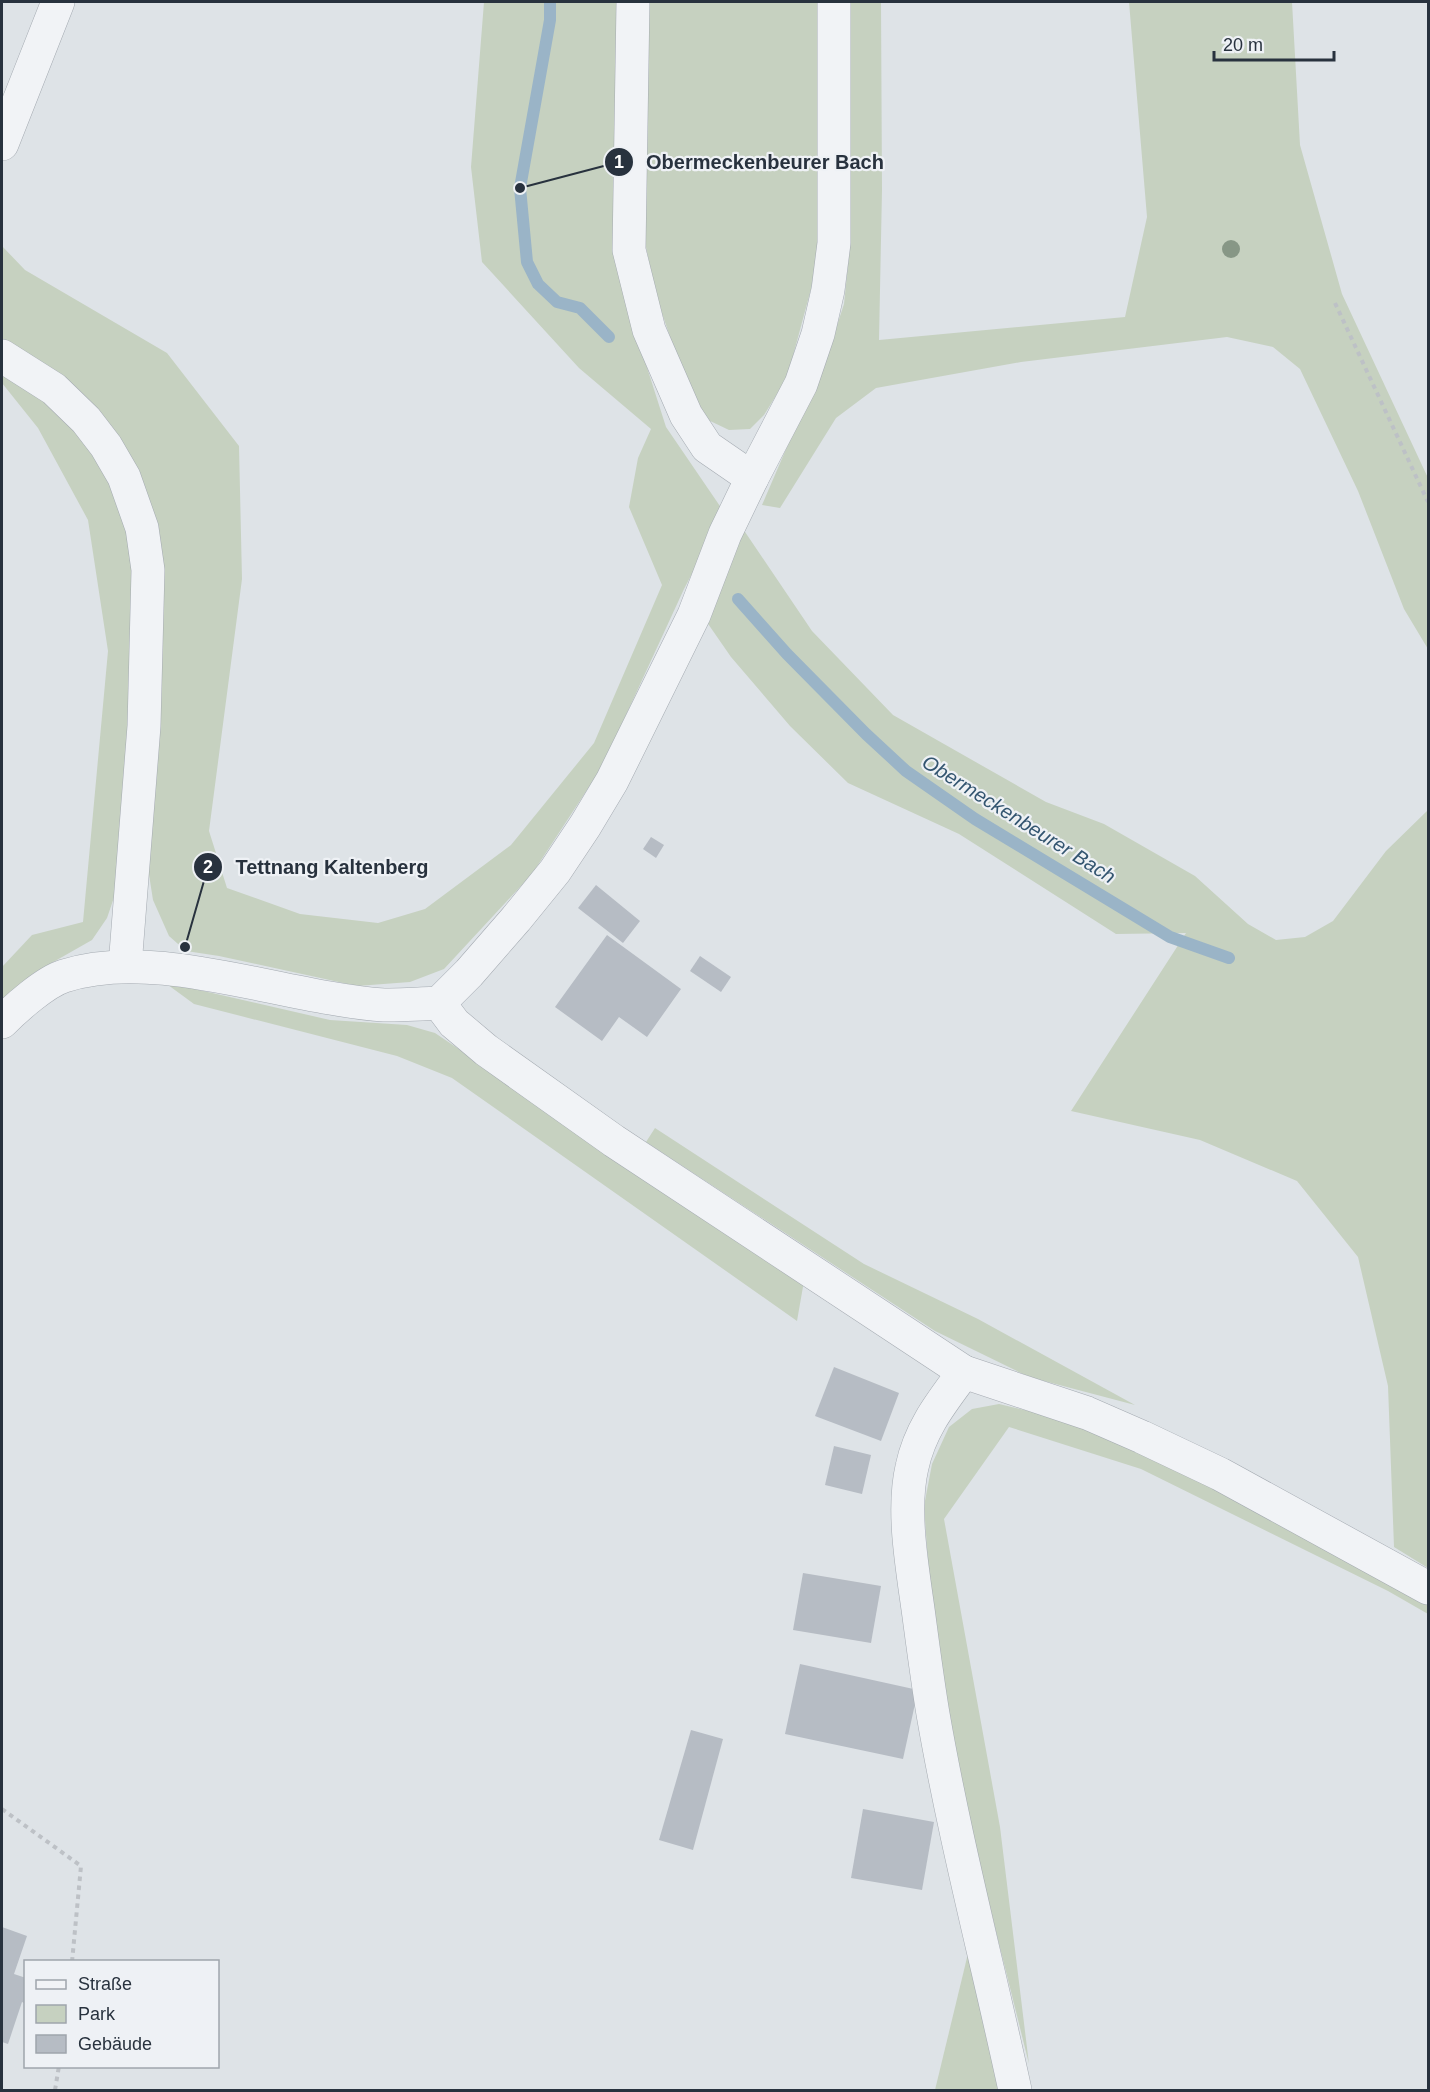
<svg xmlns="http://www.w3.org/2000/svg" width="1430" height="2092" viewBox="0 0 1430 2092" font-family="Helvetica,sans-serif">
	<style>
		.green { fill: #c6d1c0 }
		.lines { fill: none; stroke-linecap: round; stroke-linejoin: round }
		.stream { stroke: #9ab4c7; stroke-width: 12 }
		.building { fill: #b6bcc4 }
		.minor-casing { stroke: #a4aab1; stroke-width: 34 }
		.path { stroke: #bdc1c6; stroke-width: 4; stroke-dasharray: 4.5 4.5; stroke-linecap: butt }
		.minor { stroke: #f1f3f6; stroke-width: 33 }
		.tree { fill: #879786 }
		.labels { text-anchor: middle; dominant-baseline: central; stroke-width: 4.5; stroke-linejoin: round; paint-order: stroke }
		.water-label { font-size: 20px; font-style: italic; fill: #335570; stroke: #eef1f5 }
		.leader { fill: none; stroke: #28323e; stroke-width: 2 }
		.callout-dot { fill: #28323e; stroke: #eef1f5; stroke-width: 2 }
		.mark-label { font-size: 18px; text-anchor: middle; font-weight: bold; fill: #fff }
		.callout-label { font-size: 20px; text-anchor: middle; font-weight: bold; fill: #28323e; stroke: #eef1f5; stroke-width: 4.5; stroke-linejoin: round; paint-order: stroke }
	</style>
	<rect width="100%" height="100%" fill="#dee3e7"/>
	<g class="green">
		<path d="M484,2H619L636,333L666,427L724,512L684,589L602,767L532,874L444,969L410,982L357,986L219,956L186,951L169,936L153,900L147,862V498L2,340V246L25,270L167,353L239,446L242,579L209,831L227,888L300,914L378,923L425,909L511,845L594,743L662,585L629,507L638,458L651,429L579,368L482,262L471,167Z"/>
		<path d="M645,2H820L823,220L811,289L787,378L764,415L750,429L729,430L706,419L675,351L656,296L645,242Z"/>
		<path d="M847,2H881L882,190L879,340L1125,317L1147,217L1129,2H1292L1300,145L1342,294L1428,478V649L1404,609L1358,491L1300,369L1273,347L1227,337L1021,362L876,388L836,418L780,508L762,505L830,347L844,304L849,255Z"/>
		<path d="M2,371L43,401L94,449L125,515L138,594L121,877L107,918L92,940L34,973L2,1003V967L32,935L83,922L108,651L88,520L38,428L2,383Z"/>
		<path d="M741,526L812,631L893,715L1046,802L1104,824L1195,876L1248,924L1276,940L1305,937L1333,921L1386,851L1428,810V1568L1394,1547L1388,1386L1358,1257L1297,1181L1200,1140L1071,1111L1186,933L1116,934L959,834L848,783L790,726L731,657L704,618Z"/>
		<path d="M164,982L330,1020L407,1025L435,1033L804,1281L797,1321L452,1078L397,1056L194,1004Z"/>
		<path d="M655,1128L864,1264L978,1319L1135,1405L1029,1377L935,1331L646,1142Z"/>
		<path d="M999,1404L1054,1417L1142,1449L1428,1600V1614L1388,1591L1141,1469L1009,1427L944,1519L1000,1827L1029,2064L958,1779L931,1604L924,1506L932,1464L949,1427L972,1409Z"/>
		<path d="M972,1937L1006,2090H935Z"/>
	</g>
	<g class="lines">
		<g class="stream">
			<path d="M550,2V20L520,188L527,262L538,284L557,302L580,308L609,337"/>
			<path d="M738,599L787,654L866,734L906,771L975,819L1170,937L1229,958"/>
		</g>
	</g>
	<g class="building">
		<path d="M651,837L664,845L656,858L643,849Z"/>
		<path d="M596,885L640,921L623,943L578,908Z"/>
		<path d="M607,935L681,989L647,1037L619,1017L602,1041L555,1007Z"/>
		<path d="M700,956L731,977L721,992L690,971Z"/>
		<path d="M834,1367L899,1393L881,1441L815,1416Z"/>
		<path d="M834,1446L871,1455L862,1494L825,1485Z"/>
		<path d="M803,1573L881,1586L871,1643L793,1630Z"/>
		<path d="M800,1664L918,1690L903,1759L785,1734Z"/>
		<path d="M691,1730L723,1739L693,1850L659,1840Z"/>
		<path d="M863,1809L934,1822L922,1890L851,1878Z"/>
		<path d="M2,1927L27,1936L14,1974L26,1978V2004L22,2002L8,2044L2,2042Z"/>
	</g>
	<g class="lines">
		<defs>
			<g id="minor">
				<path d="M633,2L629,250L649,330L686,415L707,447L752,478"/>
				<path d="M2,144L58,2"/>
				<path d="M2,356L54,389L86,420L106,446L124,477L142,528L148,570L144,726L125,966"/>
				<path d="M439,1003L454,1023L486,1050L614,1141L964,1372L1087,1413L1142,1437L1220,1474L1428,1588"/>
				<path d="M2,1022C16,1008 45,982 64,976C143,950 249,985 330,998C347,1001 366,1004 384,1005C402,1005 421,1004 439,1003L469,973L516,919L555,871L585,826L612,781L694,615L725,534L752,478L801,384L818,334L828,290L834,243V2"/>
				<path d="M964,1372C941,1403 920,1429 912,1467C901,1514 914,1576 920,1624C924,1654 928,1684 933,1714C955,1841 988,1965 1015,2090"/>
			</g>
		</defs>
		<use href="#minor" class="minor-casing"/>
		<g class="path">
			<path d="M1335,303L1428,502"/>
			<path d="M2,1809L81,1866L72,1962"/>
			<path d="M55,2090L59,2066"/>
		</g>
		<use href="#minor" class="minor"/>
	</g>
	<circle class="tree" cx="1231" cy="249" r="9"/>
	<g class="labels">
		<g class="water-label">
			<text transform="translate(1019 819) rotate(32)">Obermeckenbeurer Bach</text>
		</g>
	</g>
	<path class="leader" d="M520 188L619 162M185 947L208 867"/>
	<g class="callout-dot">
		<circle cx="520" cy="188" r="6"/>
		<circle cx="185" cy="947" r="6"/>
		<circle cx="619" cy="162" r="15"/>
		<circle cx="208" cy="867" r="15"/>
	</g>
	<g class="mark-label">
		<text x="619" y="168">1</text>
		<text x="208" y="873">2</text>
	</g>
	<g class="callout-label">
		<text x="765" y="169">Obermeckenbeurer Bach</text>
		<text x="332" y="874">Tettnang Kaltenberg</text>
	</g>
	<rect width="1430" height="2092" fill="none" stroke="#28323e" stroke-width="6"/>
	<rect x="24" y="1960" width="195" height="108" fill="#eef1f5" stroke="#9fa5ac" stroke-width="1.5"/>
	<rect x="36" y="1980" width="30" height="9" fill="#f1f3f6" stroke="#9fa5ac" stroke-width="1.5"/>
	<text x="78" y="1990" font-size="18" fill="#28323e">Straße</text>
	<rect x="36" y="2005" width="30" height="18" fill="#c6d1c0" stroke="#9fa5ac" stroke-width="1.5"/>
	<text x="78" y="2020" font-size="18" fill="#28323e">Park</text>
	<rect x="36" y="2035" width="30" height="18" fill="#b6bcc4" stroke="#9fa5ac" stroke-width="1.5"/>
	<text x="78" y="2050" font-size="18" fill="#28323e">Gebäude</text>
	<path d="M1214 51v9h120v-9" fill="none" stroke="#28323e" stroke-width="3"/>
	<text x="1223" y="51" font-size="18" fill="#28323e" stroke="#eef1f5" stroke-width="4.5" paint-order="stroke">20 m</text>
</svg>
